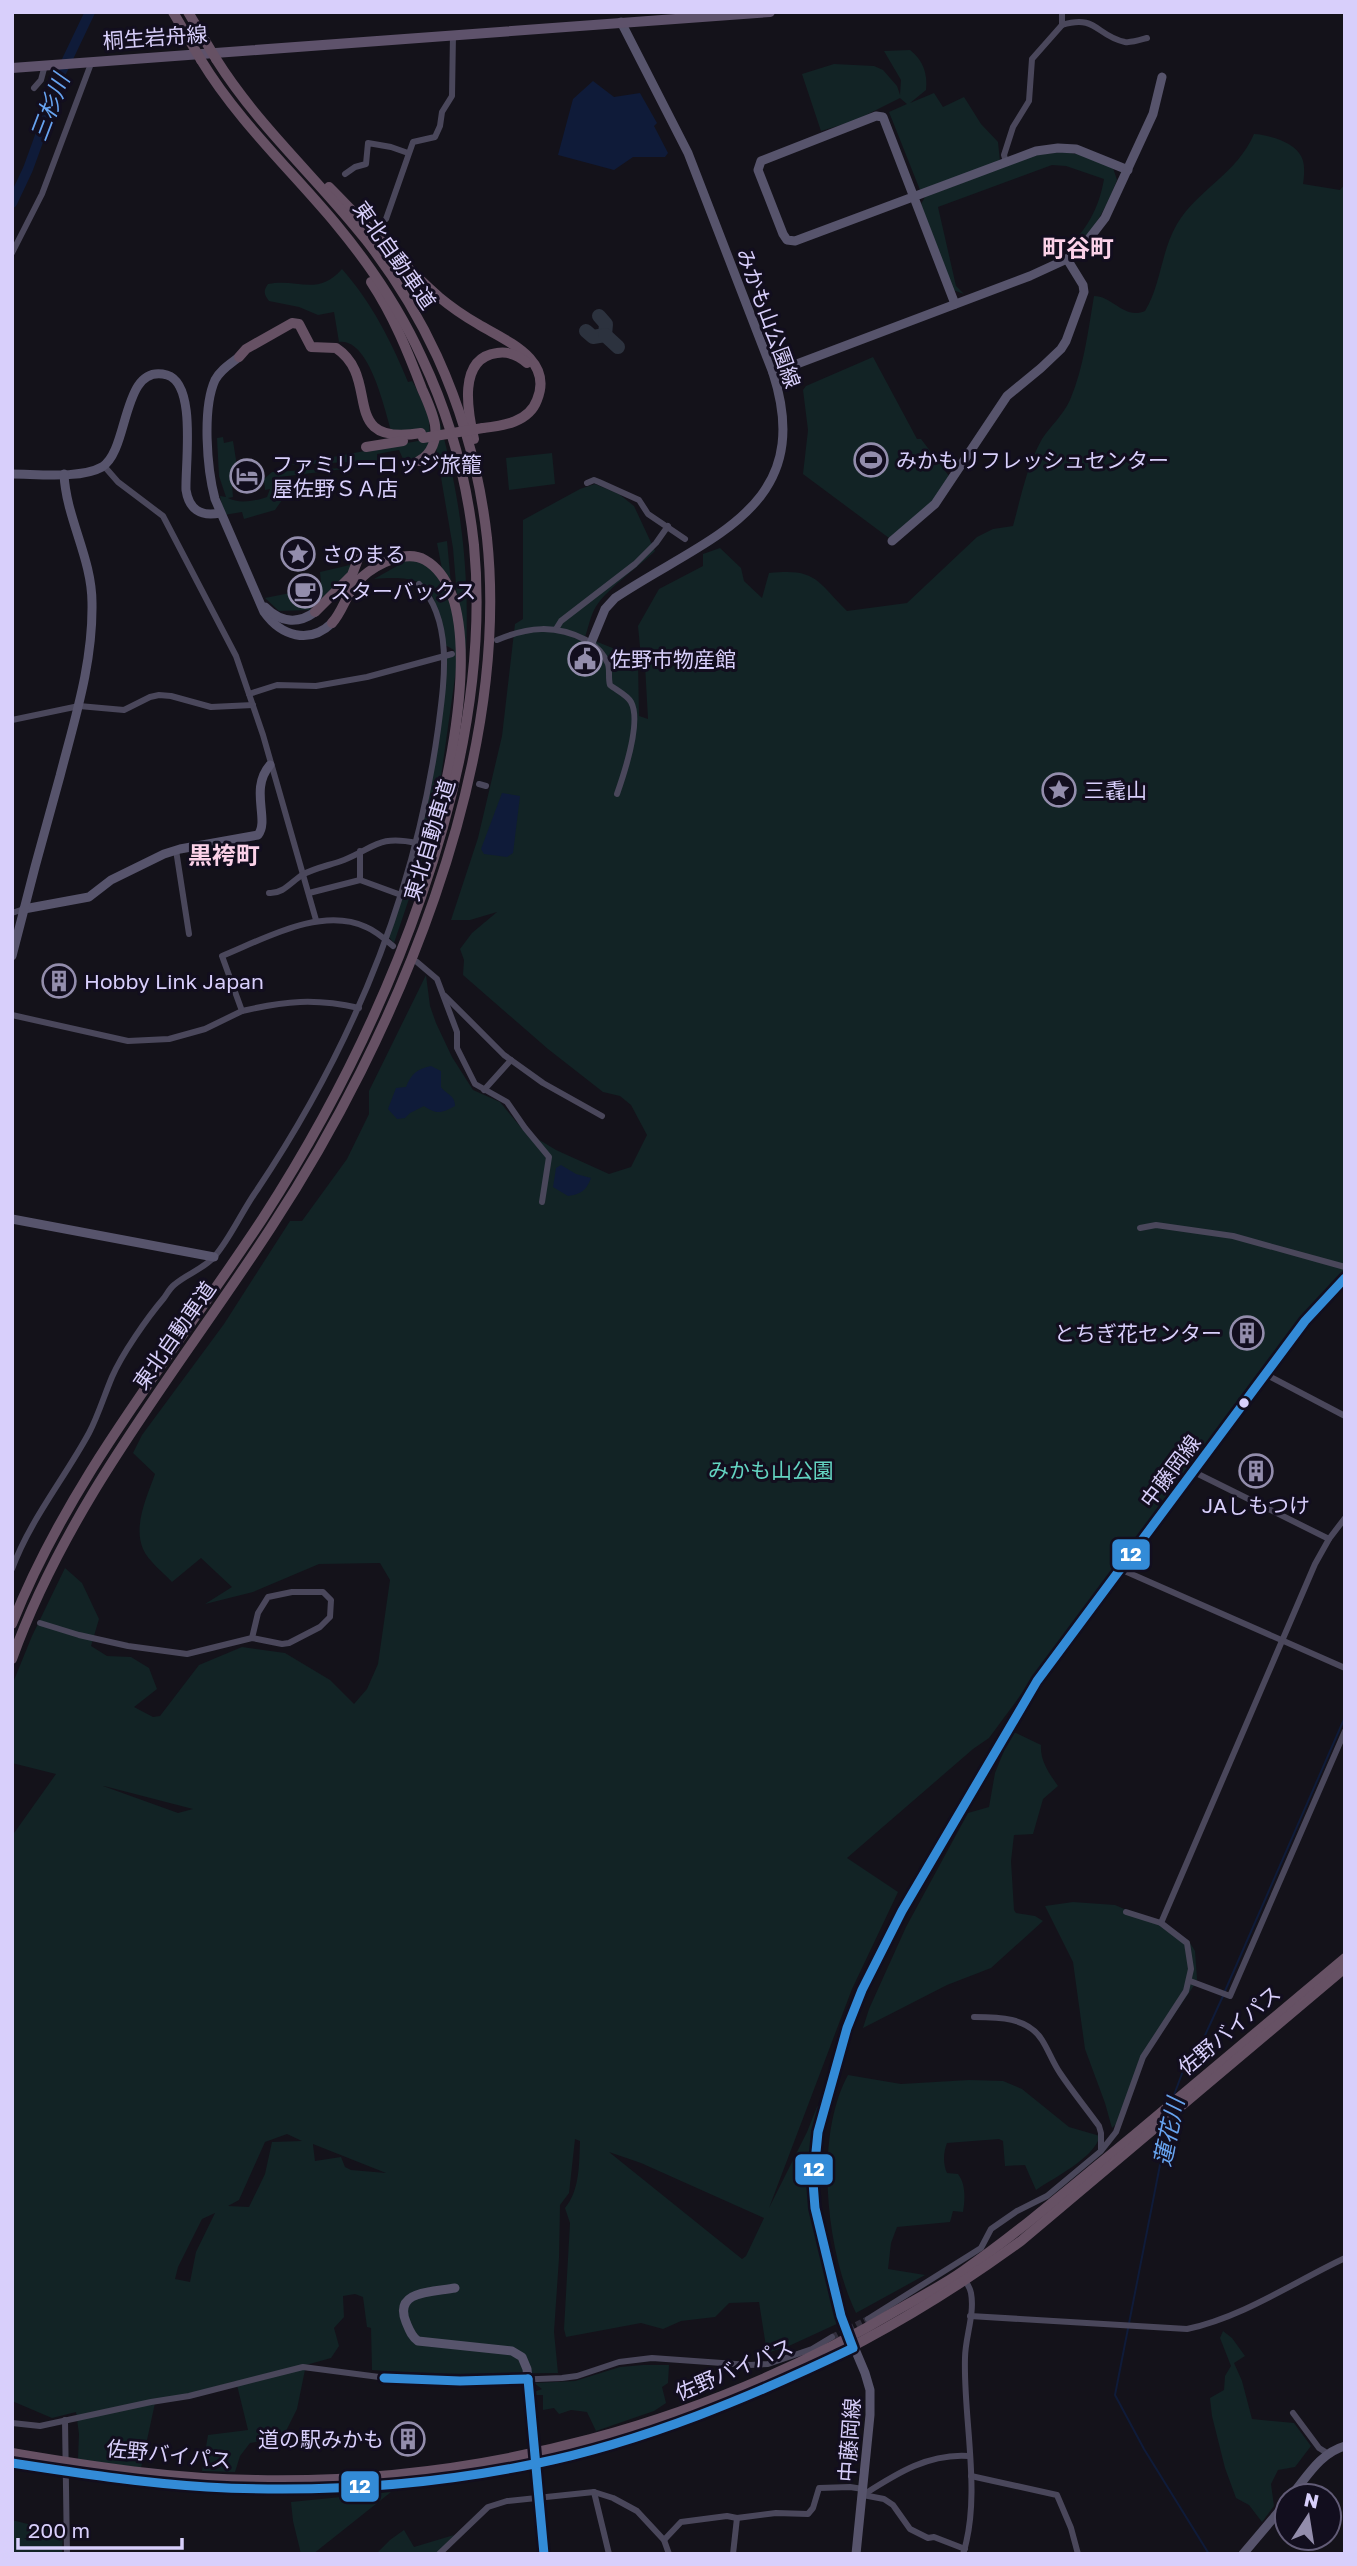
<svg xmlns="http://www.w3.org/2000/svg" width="1357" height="2566" viewBox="0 0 1357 2566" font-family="'Golos Text','Noto Sans JP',sans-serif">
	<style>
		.green { fill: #122325; fill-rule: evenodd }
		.water { fill: #0f1b39 }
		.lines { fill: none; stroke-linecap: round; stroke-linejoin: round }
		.stream { stroke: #0f1b39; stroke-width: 2 }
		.river { stroke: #0f1b39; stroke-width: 10 }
		.taxiway { stroke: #2c323e; stroke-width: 14 }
		.street-tunnel { stroke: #312e3c; stroke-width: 6; stroke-dasharray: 6 3; stroke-linecap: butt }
		.street { stroke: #4a475b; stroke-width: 6 }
		.secondary { stroke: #57546c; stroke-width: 9 }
		.primary { stroke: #5e526b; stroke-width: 10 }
		.highway { stroke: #665164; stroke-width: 10 }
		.highway-bridge { stroke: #665164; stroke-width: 10 }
		.bus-1-casing { stroke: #120e1e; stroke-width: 14 }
		.bus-1 { stroke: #338bd7; stroke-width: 9 }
		.bus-dot { fill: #d8cffb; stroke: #120e1e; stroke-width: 2.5 }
		.labels { text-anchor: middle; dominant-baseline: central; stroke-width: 6; stroke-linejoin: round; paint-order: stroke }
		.street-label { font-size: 21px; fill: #d8cffb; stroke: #120e1e }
		.poi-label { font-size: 21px; fill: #d8cffb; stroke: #120e1e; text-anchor: start }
		.park-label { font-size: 21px; fill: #63d3c1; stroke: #120e1e }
		.water-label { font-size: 23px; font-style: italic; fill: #67a4f1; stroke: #120e1e }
		.quarter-label { font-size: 24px; font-weight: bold; fill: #fbd1e8; stroke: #120e1e }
		.line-badge { stroke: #120e1e; stroke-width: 2.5 }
		.badge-label { font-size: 19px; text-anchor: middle; font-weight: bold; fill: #fff }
	</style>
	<rect width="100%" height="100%" fill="#14121a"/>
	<g class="green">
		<path d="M910,50C923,60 928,74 926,90L910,103L934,93L943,107L964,97L981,124L998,142L1000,161L920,190L889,112L907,104L900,98L854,121L821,131L802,74L834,64L874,66L883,70L897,86L900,95L901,80L884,51Z"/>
		<path d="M1254,134C1270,135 1299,143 1303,161C1305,168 1304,177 1303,184L1340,190L1345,184V1269L1297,1322L1247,1388L989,1738L973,1749L847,1858L898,1892L852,1989L769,2208L807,2132L817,2107L823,2100C802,2179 814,2246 841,2322L791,2345L767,2353L759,2302L729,2303L715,2317L681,2321L663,2329L641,2323L566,2337L564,2329L570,2223L565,2208C580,2190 579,2164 580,2141L575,2139L569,2193L560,2205L559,2258L554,2332L558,2373L432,2374L372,2370L371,2328L367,2327L363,2297L355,2294L343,2296L344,2317L334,2328L339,2346L331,2358L306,2365L297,2409L285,2433L266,2440L250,2443L240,2456L235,2472L202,2471L208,2435L248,2430L236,2381L155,2403L141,2468L78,2459L79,2434L76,2412L52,2418L12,2401V1836L56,1774L12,1763V1685L32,1636L65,1568L82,1583L99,1619L91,1646L107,1656L131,1657L149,1668L157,1689L134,1707L153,1717L160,1716L199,1665L242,1647L285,1653L330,1680L354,1704L367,1689L378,1664L390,1580L380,1563L319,1564L253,1592L205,1604L232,1587L201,1558L172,1582C164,1573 148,1561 143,1549C133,1525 147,1497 155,1474L133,1453L142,1435L224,1324L290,1221H302L347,1159L369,1114V1091L426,975L430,1006L436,1023L452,1057L473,1090L500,1102L523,1130L556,1150L609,1174L631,1167L647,1135L631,1105L620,1096L603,1092L548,1049L463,975L464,960L460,949L472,933L497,912L470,920H451L478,838L502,736L515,624L523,619V520L580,489L595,484L619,494L634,506L655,551C638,568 604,590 594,610C590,618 588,629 585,637L620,651L638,662L639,716L648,719L645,665L640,647L638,626L659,589L703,566V554L720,548L741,568L744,581L762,598L769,573C816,568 816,580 847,611L907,603L977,537L993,529L1013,526C1021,497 1027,465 1042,439C1051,425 1062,417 1070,400C1084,367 1088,331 1094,296C1113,296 1124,320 1145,311C1161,285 1161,251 1177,224C1198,189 1236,175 1254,134ZM103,1786H104L193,1809L178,1813ZM287,2134L302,2141L272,2142L265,2174L249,2207L228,2206L239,2200L265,2142ZM313,2145V2144L386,2173L351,2170L345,2167L341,2157L315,2161ZM609,2152L641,2163L764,2218L746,2256L742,2259ZM215,2213L196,2252L190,2282L175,2279L178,2267L202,2219Z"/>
		<path d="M1064,152L1077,154L1113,168L1117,180C1107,205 1092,240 1065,251C1086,230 1099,209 1104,179L1066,166L1052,165L938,207L956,286L964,294L953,290L921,204L925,197L1035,155Z"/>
		<path d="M342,269C372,303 391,341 408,382L412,381L415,386L429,416L430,446L417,458L404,461L399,450L377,454L378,464L374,465L369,461L290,465L423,440L391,430C384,407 369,338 339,342L334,312L318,315L299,307L269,301C264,294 263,291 268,284C298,278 317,297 342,269Z"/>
		<path d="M873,357L917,439H921L949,476L933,502L889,538L803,474L808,430L803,390L806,386Z"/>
		<path d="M436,409C463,501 472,587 464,681L453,548L436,448Z"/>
		<path d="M223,437L224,443L233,441L237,466H242L244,484L232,485L233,497L228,498C239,504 255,501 267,497L270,489L265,490L264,479L272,472L360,467L272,478L273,487L282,486V500L275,510L244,519L242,512L224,515L220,496L226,497L219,476L217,438Z"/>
		<path d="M552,453L555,484L509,490L506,458Z"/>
		<path d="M447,541L451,584L442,569L437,543Z"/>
		<path d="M406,561H421L443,581L456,625V670L439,791L430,837L394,943L388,936L416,856L431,788L446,658L454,654V650L445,645C434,592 435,573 374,579Z"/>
		<path d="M354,564L349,574L309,610L279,611L265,598L300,591L302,596L309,595V585L321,583L320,572Z"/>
		<path d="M1012,1731L1041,1745C1040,1761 1049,1773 1058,1786L1043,1799L1033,1834L1014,1835L1011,1861L1014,1910L1016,1913L1035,1916L1043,1921L991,1968L947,1985L863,2028L869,2009L906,1927L968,1813L989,1807L995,1773Z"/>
		<path d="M1073,1902L1115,1905L1159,1924L1188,1940L1195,1951L1197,1979L1195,1984L1148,2053L1118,2122L1112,2128L1105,2103L1085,2049L1073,1962L1045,1906Z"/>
		<path d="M848,2075L901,2084L969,2080L1003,2081L1022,2089L1069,2127L1100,2136C1094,2158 1055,2177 1036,2190L1025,2165L1005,2166L1003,2141L999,2139L947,2143C943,2153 943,2164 947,2173L958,2174C966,2184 965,2200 963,2212L953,2211L950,2222L897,2227L891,2243L888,2269L925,2275L856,2313C826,2251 814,2137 848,2075Z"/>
		<path d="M1223,2331L1232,2338L1245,2356L1234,2363L1242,2381L1252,2419L1294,2423L1311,2446L1295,2467L1278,2470L1271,2484L1274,2506L1262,2522L1249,2505L1236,2498L1225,2468L1212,2416L1210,2398L1224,2390L1225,2376L1231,2366L1220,2338Z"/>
		<path d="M643,2365H669L668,2383L662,2387L666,2403L654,2411L596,2431L587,2412L571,2410L559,2414L554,2408L543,2410V2395H535L534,2392L542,2389L534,2383L575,2381L620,2367Z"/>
		<path d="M391,2492L313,2554H301L293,2521L291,2502Z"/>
		<path d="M12,2520L63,2533L62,2554H12Z"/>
		<path d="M404,2530L414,2547L454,2535L437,2554H376L390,2540Z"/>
	</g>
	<g class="water">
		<path d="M593,81L614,97L640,93L657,123L654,126L668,153L665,157H633L614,170L558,155L573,99Z"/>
		<path d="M502,793L520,796L513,853L507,857L484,854L481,849Z"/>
		<path d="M431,1066L441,1071V1087C447,1095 455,1095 455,1106C442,1113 437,1115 424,1106L410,1113L405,1118L397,1119L388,1109L396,1088L406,1087C411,1074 417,1069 431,1066Z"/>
		<path d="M561,1165L576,1174L591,1178C586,1191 581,1194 568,1196L553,1187L556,1168Z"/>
	</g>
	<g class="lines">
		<g class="stream">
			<path d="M1225,1991L1345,1717"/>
			<path d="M1174,2095L1183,2071L1201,2044L1223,1996"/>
			<path d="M1168,2124L1115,2395L1144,2449L1209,2554"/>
		</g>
		<path class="river" d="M12,203L28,169L57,89L59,77L90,12"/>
		<g class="taxiway">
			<path d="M599,316L606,324L605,335"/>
			<path d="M586,331L593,337L605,335"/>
			<path d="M605,335L618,347"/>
		</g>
		<path class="street-tunnel" d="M832,2337L868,2319"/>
		<g class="street">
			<path d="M1062,25C1097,14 1096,36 1125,42C1131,43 1140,40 1147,38"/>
			<path d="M34,88L41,80L45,65"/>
			<path d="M1006,162L1004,155L1013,127L1029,101L1032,59L1062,25V12"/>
			<path d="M345,174L355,167L366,164L368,143L391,147L408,153"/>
			<path d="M386,219L413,142L435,137L440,126L442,112L452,96L453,34"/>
			<path d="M12,253L42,194L92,61"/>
			<path d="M104,466L118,482L163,516L236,656L263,735L316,920"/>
			<path d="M587,483L594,480L599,482L639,500L648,514L685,539"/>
			<path d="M556,629L561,621L635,564L656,543L668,526"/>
			<path d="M497,640C528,627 555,624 586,640C595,645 604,654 608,664C610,670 608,678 610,685C616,690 627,695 631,702C642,722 624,774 617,794"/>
			<path d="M249,694L277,685L316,686L367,677L452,654"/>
			<path d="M12,720L79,706L124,710L150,697L159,695L171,696L211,707L253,705"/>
			<path d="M479,784L486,786"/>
			<path d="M176,850L189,934"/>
			<path d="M360,880V851"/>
			<path d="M269,893C283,894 291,882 302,875C314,868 331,865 344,860C376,847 378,835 417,843"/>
			<path d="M309,893L360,880L401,895"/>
			<path d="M12,913L24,909"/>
			<path d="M417,962L437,979L457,1032V1048L475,1084L507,1102L525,1128L549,1157L542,1202"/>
			<path d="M445,996L504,1055L543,1083L602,1116"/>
			<path d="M359,1008C315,998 285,1001 242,1011L222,956C264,939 321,906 366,927C376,931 385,939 393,946"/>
			<path d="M12,1015L128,1041L169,1039L205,1029L242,1011"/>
			<path d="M484,1090L511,1060"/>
			<path d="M1140,1228L1156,1225L1233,1236L1345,1267"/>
			<path d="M1265,1374L1345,1416"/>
			<path d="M1192,1471L1329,1539"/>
			<path d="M12,1569C30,1520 64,1479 89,1433C98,1416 104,1396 112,1377C122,1354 147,1318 164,1298C167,1294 170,1288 174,1285C186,1274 204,1269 215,1256C231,1237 242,1211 257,1190C350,1051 415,896 438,729C444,683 454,621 419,584"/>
			<path d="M1120,1569L1345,1668"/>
			<path d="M40,1623L79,1635L128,1646L187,1654L252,1638L282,1644L289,1643L320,1627L330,1617L331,1600L323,1592H292L268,1597L258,1613L252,1638"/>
			<path d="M1161,1923L1315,1564L1329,1539L1345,1518"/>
			<path d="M1190,1981L1230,1996L1345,1731"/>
			<path d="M974,2017C998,2017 1028,2017 1042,2040C1049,2051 1053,2063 1060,2073C1072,2091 1086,2108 1099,2126L1101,2133V2149"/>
			<path d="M970,2316L1187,2329C1243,2317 1294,2282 1345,2258"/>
			<path d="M868,2319L981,2248L991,2229L1017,2211L1047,2196L1101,2151L1116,2132L1143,2057L1186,1991L1191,1969L1187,1943L1161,1923L1126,1912"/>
			<path d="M1293,2413L1319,2448L1327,2453"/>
			<path d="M65,2420L67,2554"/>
			<path d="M12,2423L40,2426L151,2402L189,2396L303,2367L402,2380L490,2381L562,2378L577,2376L619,2362L652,2358L750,2365L768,2364L812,2349L832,2337"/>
			<path d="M971,2476L1057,2495L1071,2528L1078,2554"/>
			<path d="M594,2492L609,2554"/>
			<path d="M863,2495L884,2499L893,2505L910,2529L928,2538L934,2537L965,2549"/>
			<path d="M863,2495C896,2474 928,2453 969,2456"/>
			<path d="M664,2540L681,2522L727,2516L737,2518L776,2513L808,2514L813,2508L819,2488L850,2487L863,2489"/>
			<path d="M439,2554L488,2507L507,2501L594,2492L613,2498L637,2511L664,2540L669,2554"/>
			<path d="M733,2554L737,2518"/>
			<path d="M963,2554C982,2495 963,2419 965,2358C965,2338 975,2314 971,2293C970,2288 967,2283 964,2279"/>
		</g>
		<g class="secondary">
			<path d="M955,304L883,117L876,116L761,161L758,170L783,234L787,240L795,241L1036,151L1058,148L1076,149L1128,170"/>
			<path d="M239,357C230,364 220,370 215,380C202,409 207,469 215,499L264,612C281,636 309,645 332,623"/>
			<path d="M773,373L1030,276L1067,259L1088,240L1105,218L1153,114L1162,77"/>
			<path d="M12,474C37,474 81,479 102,467C130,450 121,362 167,375C197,384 185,464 186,490C189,509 200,517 220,513"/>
			<path d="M892,541L935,504L1007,396L1041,368L1061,349L1066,341L1084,292L1083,285L1067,259"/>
			<path d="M265,607C280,622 297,625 315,612"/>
			<path d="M591,643L605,609L615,598C706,537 817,509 773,373L688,153L621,22"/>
			<path d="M24,909L89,897L111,880L164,854L180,849L258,835C270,820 249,789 270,765"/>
			<path d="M12,956C27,896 43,836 60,776C75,718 93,663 92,603C92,558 66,518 64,474"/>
			<path d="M12,1219L214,1257"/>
			<path d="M455,2288C433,2292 393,2290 406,2322C409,2329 411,2336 418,2341L512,2351L522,2357L527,2369L544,2554"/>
			<path d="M1291,2496C1307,2477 1320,2453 1345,2446"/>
			<path d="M856,2554L870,2415V2390L865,2373L841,2316L815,2208L813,2182L814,2155L818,2132L847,2028L885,1942L1037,1681L1305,1321L1345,1278"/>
			<path d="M1243,2554L1287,2502"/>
		</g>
		<path class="primary" d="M12,68L770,12"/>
		<g class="highway">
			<path d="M329,187C365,223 400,263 439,297C451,307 464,316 478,324C506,341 554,359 537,400C529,422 503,426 483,428"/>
			<path d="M371,282C393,315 408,352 422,389C427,400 433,413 435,425C437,439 432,454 419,461"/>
			<path d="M239,357L246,349L292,323L299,324L311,347L336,348C383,379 336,447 421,433"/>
			<path d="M474,439C468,413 457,358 497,353C509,351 518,355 527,363"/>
			<path d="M366,447L403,441"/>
			<path d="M315,612L352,575L358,559"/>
			<path d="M332,623C344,610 347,590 361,578C376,564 406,549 425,560C483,593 456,736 444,791"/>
			<path d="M12,1624C71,1475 176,1351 263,1218C383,1032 495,770 474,545C467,480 450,417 422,358C400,309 370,265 336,224C291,170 238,121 201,60"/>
			<path d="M12,1659C70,1498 180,1368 272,1226C395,1038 511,767 487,538C480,475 463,413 437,356C418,315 394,276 366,240C318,179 258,126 216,59"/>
			<path d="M12,2453C93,2467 175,2479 257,2480C483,2484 706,2424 899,2309C920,2297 943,2285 963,2271C1023,2229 1077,2182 1133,2136C1204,2077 1274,2017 1345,1958"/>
			<path d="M12,2463C77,2473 143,2484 209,2487C312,2493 438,2487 539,2463C714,2422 876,2347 1021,2241L1345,1968"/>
		</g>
		<g class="highway-bridge">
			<path d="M173,12L201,60"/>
			<path d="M188,12L216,59"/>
			<path d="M423,438L483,428"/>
		</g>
		<defs>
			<g id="bus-1">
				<path d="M384,2378L460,2381L528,2379"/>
				<path d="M528,2379L544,2554"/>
				<path d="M12,2463C77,2473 142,2483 207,2487C316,2493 427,2486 534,2464C644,2442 753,2396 853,2348L841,2316L815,2208L813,2182L818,2132L847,2028L862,1990L902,1911L1037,1681L1305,1321L1345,1278"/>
			</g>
		</defs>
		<use href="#bus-1" class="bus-1-casing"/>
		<use href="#bus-1" class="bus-1"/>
	</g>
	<defs>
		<symbol id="stadium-ring" viewBox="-11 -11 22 22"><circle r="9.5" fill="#120e1e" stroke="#938dac" stroke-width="1.5"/><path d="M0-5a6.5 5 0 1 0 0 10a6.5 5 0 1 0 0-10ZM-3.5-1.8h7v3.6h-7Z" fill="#938dac"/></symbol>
		<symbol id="hotel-ring" viewBox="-11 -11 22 22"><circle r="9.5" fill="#120e1e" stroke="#938dac" stroke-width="1.5"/><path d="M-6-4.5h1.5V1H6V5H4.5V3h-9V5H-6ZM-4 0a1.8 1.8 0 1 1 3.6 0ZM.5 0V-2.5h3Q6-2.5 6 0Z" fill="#938dac"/></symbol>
		<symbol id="sight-ring" viewBox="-11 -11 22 22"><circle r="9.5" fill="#120e1e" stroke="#938dac" stroke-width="1.5"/><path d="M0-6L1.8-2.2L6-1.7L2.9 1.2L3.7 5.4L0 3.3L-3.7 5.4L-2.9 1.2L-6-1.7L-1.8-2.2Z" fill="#938dac"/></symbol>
		<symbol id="cafe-ring" viewBox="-11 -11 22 22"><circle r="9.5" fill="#120e1e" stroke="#938dac" stroke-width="1.5"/><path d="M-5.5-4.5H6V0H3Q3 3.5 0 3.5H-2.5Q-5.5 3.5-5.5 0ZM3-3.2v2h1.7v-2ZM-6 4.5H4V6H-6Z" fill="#938dac"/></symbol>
		<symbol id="civic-ring" viewBox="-11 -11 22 22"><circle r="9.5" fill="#120e1e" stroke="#938dac" stroke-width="1.5"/><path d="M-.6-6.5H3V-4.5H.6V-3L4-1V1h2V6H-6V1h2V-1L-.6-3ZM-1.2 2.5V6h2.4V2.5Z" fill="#938dac"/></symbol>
		<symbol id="building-ring" viewBox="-11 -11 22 22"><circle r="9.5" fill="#120e1e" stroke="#938dac" stroke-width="1.5"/><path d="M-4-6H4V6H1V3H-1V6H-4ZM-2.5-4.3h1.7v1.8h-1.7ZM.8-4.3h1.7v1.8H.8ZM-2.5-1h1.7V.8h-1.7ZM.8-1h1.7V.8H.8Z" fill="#938dac"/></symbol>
	</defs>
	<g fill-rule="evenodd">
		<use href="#stadium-ring" x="852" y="441" width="38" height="38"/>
		<use href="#hotel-ring" x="228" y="457" width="38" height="38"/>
		<use href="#sight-ring" x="279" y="535" width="38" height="38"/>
		<use href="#cafe-ring" x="286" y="572" width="38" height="38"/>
		<use href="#civic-ring" x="566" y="640" width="38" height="38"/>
		<use href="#sight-ring" x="1040" y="771" width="38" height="38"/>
		<use href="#building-ring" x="40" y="962" width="38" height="38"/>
		<use href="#building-ring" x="1228" y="1314" width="38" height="38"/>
		<use href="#building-ring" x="1237" y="1452" width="38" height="38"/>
		<use href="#building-ring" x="389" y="2420" width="38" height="38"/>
	</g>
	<circle class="bus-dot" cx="1244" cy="1403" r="6"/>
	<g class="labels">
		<g class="street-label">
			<text transform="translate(155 37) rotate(-4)">桐生岩舟線</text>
			<text transform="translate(395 255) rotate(55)">東北自動車道</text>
			<text transform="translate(769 318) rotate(70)">みかも山公園線</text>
			<text transform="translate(429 840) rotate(-73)">東北自動車道</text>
			<text transform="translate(174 1335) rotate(-55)">東北自動車道</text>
			<text transform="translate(1170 1471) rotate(-53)">中藤岡線</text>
			<text transform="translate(1229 2030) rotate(-40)">佐野バイパス</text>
			<text transform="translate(734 2369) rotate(-23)">佐野バイパス</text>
			<text transform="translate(849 2440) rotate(-86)">中藤岡線</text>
			<text transform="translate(169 2454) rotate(6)">佐野バイパス</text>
		</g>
		<g class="poi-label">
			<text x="896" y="460">みかもリフレッシュセンター</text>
			<text x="272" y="464">ファミリーロッジ旅籠<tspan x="272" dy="24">屋佐野ＳＡ店</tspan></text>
			<text x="322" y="554">さのまる</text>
			<text x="330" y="591">スターバックス</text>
			<text x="610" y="659">佐野市物産館</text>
			<text x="1084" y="790">三毳山</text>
			<text x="84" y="981">Hobby Link Japan</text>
			<text x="1222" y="1333" text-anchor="end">とちぎ花センター</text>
			<text x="1256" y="1505" text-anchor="middle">JAしもつけ</text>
			<text x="384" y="2439" text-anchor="end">道の駅みかも</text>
		</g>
		<g class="park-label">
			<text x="771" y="1470">みかも山公園</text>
		</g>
		<g class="water-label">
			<text transform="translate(49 107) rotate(-69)">三杉川</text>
			<text transform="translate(1168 2132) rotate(-78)">蓮花川</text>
		</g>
		<g class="quarter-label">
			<text x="1078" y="247">町谷町</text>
			<text x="224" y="854">黒袴町</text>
		</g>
	</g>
	<g class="line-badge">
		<rect x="1111" y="1538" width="40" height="33" rx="7" fill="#338bd7"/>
		<rect x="794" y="2153" width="40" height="33" rx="7" fill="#338bd7"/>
		<rect x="340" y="2470" width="40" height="33" rx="7" fill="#338bd7"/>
	</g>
	<g class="badge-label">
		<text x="1131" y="1561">12</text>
		<text x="814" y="2176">12</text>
		<text x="360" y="2493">12</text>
	</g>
	<rect width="1357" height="2566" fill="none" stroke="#d8cffb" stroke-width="28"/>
	<g transform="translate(1308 2517) rotate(12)"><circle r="33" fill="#120e1e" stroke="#615b76" stroke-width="2"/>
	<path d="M0-5L12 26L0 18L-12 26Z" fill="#938dac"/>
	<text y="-10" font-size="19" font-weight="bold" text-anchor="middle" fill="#d8cffb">N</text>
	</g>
	<path d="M18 2538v10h164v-10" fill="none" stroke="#d8cffb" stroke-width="3.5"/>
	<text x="28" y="2538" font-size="21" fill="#d8cffb" stroke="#120e1e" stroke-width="5" paint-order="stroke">200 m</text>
</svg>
